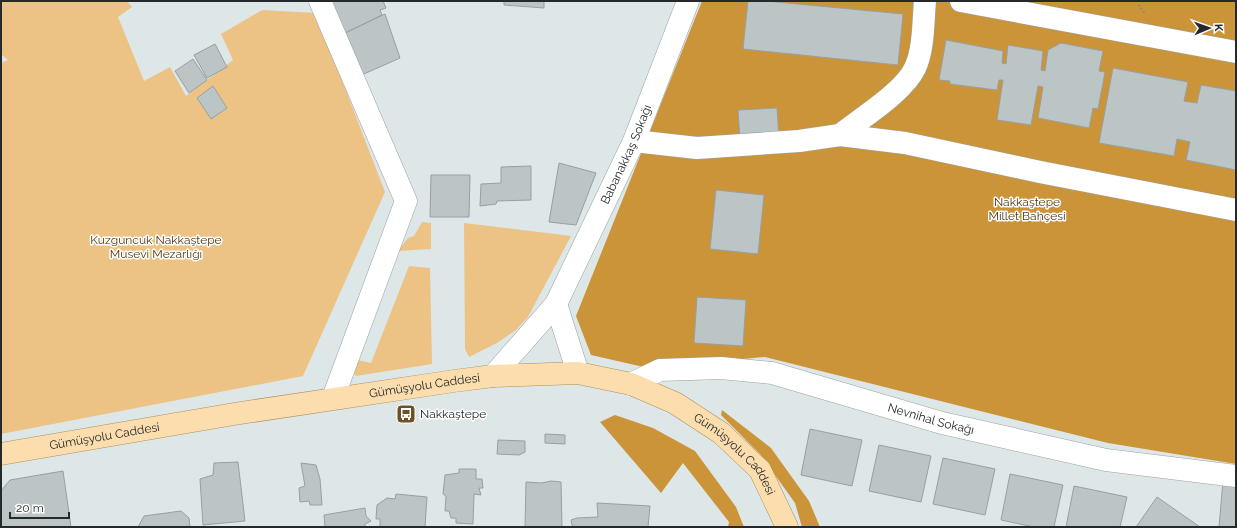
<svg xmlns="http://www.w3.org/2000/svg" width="1237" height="528" viewBox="0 0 1237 528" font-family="Raleway,sans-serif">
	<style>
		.green { fill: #ecc385 }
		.forest { fill: #cb9438 }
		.building { fill: #bcc5c6; stroke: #97a0a1 }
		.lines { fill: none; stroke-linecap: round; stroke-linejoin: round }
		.minor-casing { stroke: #9aa3a4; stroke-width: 23 }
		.major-casing { stroke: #af8f5c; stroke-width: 23 }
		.path { stroke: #7d8485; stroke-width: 2.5; stroke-dasharray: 1 3; stroke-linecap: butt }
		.minor { stroke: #fff; stroke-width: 22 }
		.major { stroke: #fbddae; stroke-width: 22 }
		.labels { text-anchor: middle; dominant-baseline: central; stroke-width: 3; stroke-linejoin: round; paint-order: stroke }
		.street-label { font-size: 12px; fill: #252929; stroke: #fff }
		.park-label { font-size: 12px; fill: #503812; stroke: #fff }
		.poi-label { font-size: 12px; fill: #252929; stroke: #fff; text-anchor: start }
	</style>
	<rect width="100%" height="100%" fill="#dde7e8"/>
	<g class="green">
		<path d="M1,1H127L132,7L118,17L144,81L170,67L186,96L233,60L221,34L262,10L316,13L385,192L303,376L1,434V63L8,60L1,54Z"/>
		<path d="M422,222L431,223V249L398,251L408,238L414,236Z"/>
		<path d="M464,223L571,236L528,317L516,330L497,343L469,357L465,349Z"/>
		<path d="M409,266L430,268L432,364L356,376L350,368L353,359L371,363Z"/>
	</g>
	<g class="forest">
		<path d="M702,1H1236V464L1108,443L765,357L648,368L591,355L576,316Z"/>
		<path d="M722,410L771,448L809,501L820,527H802L795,503L760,454L721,415Z"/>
		<path d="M615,415L653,428L695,451L736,507L744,527H728L729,522L683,463L661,493L600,422Z"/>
	</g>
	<g class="building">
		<path d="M327,1H383L386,8L380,10L382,15L341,35Z"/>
		<path d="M504,1H544V8L504,5Z"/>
		<path d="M748,1H766L903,14L898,65L743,49Z"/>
		<path d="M385,14L400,58L357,77L341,35Z"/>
		<path d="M946,40L1003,51L1002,63L1006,64L1008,45L1043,51L1041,70L1045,71L1048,50L1061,43L1103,51L1099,71L1105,72L1098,109L1093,108L1089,128L1038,118L1043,87L1038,86L1031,125L997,120L1003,80H999L997,90L950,84V81L939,80Z"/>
		<path d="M215,44L227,67L207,78L194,55Z"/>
		<path d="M193,59L207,80L189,93L175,71Z"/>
		<path d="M1113,68L1188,82L1184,101L1197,103L1201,85L1236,91V170L1186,160L1190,142L1177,139L1174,156L1099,143Z"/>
		<path d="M213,86L227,108L211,119L197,98Z"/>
		<path d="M777,108L779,138L740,140L738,110Z"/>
		<path d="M559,163L596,173L576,225L549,222Z"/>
		<path d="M531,166V200L497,201L496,204L480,206L481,184L501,183V167Z"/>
		<path d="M431,175H470L469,217H430Z"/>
		<path d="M716,190L764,195L758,254L710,249Z"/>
		<path d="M697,297L746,300L743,346L694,343Z"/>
		<path d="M810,429L862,440L852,486L801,475Z"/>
		<path d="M545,434L565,435V444L545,443Z"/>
		<path d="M498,440L525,441V452L519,455L497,454Z"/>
		<path d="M879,445L931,456L921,502L869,491Z"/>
		<path d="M943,458L995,469L985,515L933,504Z"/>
		<path d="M238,462L245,521L203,525L200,479L213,475L214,463Z"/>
		<path d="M301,463L316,465L320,479L322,505H310L309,501L300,502L299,488L305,486Z"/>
		<path d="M459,469H476V479H482L483,488H479L481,495L474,494L473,524L456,523V518H451L449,511H445L446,496L443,494L445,475L459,473Z"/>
		<path d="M63,471L71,527H1V491L10,480Z"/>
		<path d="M1010,474L1063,485L1054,527H1034L1001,520Z"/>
		<path d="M551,481L561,482L562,527H525L526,482L542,483Z"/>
		<path d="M1223,481L1236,483V527H1219Z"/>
		<path d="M1074,486L1127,497L1120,527H1066Z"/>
		<path d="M396,494L427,497L425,527H380V519H376L377,505L387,498L395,499Z"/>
		<path d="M1157,497L1200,527H1136Z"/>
		<path d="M597,503L650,506L648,527H574L572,525L571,520L577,518L598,517Z"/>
		<path d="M365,508L366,516L371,521L365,524V527H325L324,515Z"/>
		<path d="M181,511L189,518L190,527H138L144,516Z"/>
	</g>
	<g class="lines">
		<defs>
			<g id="minor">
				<path d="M320,1L406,201L333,398"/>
				<path d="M961,1L1236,52"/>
				<path d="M840,135C861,118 904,92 915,68C924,49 923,22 925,1"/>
				<path d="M634,141L697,148L799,141L840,135L905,143L1040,172L1236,210"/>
				<path d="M556,304L578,373"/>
				<path id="s1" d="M493,376L556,304L634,141L688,1"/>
				<path id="s2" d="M631,384L660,370L721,368L772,373L942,423L1106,460L1236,476"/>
			</g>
			<g id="major">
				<path id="s3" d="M1,454L234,414L454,381L493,376L578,373L631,384L675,403L721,433L760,470L787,527"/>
			</g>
		</defs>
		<use href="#minor" class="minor-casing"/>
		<use href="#major" class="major-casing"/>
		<path class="path" d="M1140,1L1139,6L1145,13"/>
		<use href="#minor" class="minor"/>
		<use href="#major" class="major"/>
	</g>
	<defs>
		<symbol id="bus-square" viewBox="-11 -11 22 22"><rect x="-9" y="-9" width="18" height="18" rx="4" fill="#6d5124" stroke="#fff"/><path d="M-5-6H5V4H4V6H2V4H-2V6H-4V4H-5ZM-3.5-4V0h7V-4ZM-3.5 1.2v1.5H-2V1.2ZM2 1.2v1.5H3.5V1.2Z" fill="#fff"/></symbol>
	</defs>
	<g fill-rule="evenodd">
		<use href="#bus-square" x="395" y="403" width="22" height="22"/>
	</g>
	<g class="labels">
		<g class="street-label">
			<text stroke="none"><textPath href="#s1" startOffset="261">Babanakkaş Sokağı</textPath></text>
			<text stroke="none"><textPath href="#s3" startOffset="429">Gümüşyolu Caddesi</textPath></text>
			<text stroke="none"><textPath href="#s2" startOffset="310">Nevnihal Sokağı</textPath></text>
			<text stroke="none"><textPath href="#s3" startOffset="105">Gümüşyolu Caddesi</textPath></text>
			<text stroke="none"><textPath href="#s3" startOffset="765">Gümüşyolu Caddesi</textPath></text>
		</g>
		<g class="park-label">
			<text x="1027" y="202">Nakkaştepe<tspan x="1027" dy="14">Millet Bahçesi</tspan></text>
			<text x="156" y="240">Kuzguncuk Nakkaştepe<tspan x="156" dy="14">Musevi Mezarlığı</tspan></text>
		</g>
		<g class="poi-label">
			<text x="420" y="414">Nakkaştepe</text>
		</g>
	</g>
	<rect width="1237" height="528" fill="none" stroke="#252929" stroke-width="4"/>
	<g transform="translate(1209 28) rotate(88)" stroke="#ffffff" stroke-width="3" paint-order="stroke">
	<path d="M0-3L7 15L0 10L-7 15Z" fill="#252929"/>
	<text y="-6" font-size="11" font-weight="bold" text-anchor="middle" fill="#252929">K</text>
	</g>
	<path d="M10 512v6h59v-6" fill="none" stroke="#252929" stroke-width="2"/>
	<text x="16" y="512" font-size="12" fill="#252929" stroke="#ffffff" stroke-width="3" paint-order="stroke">20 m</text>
</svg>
